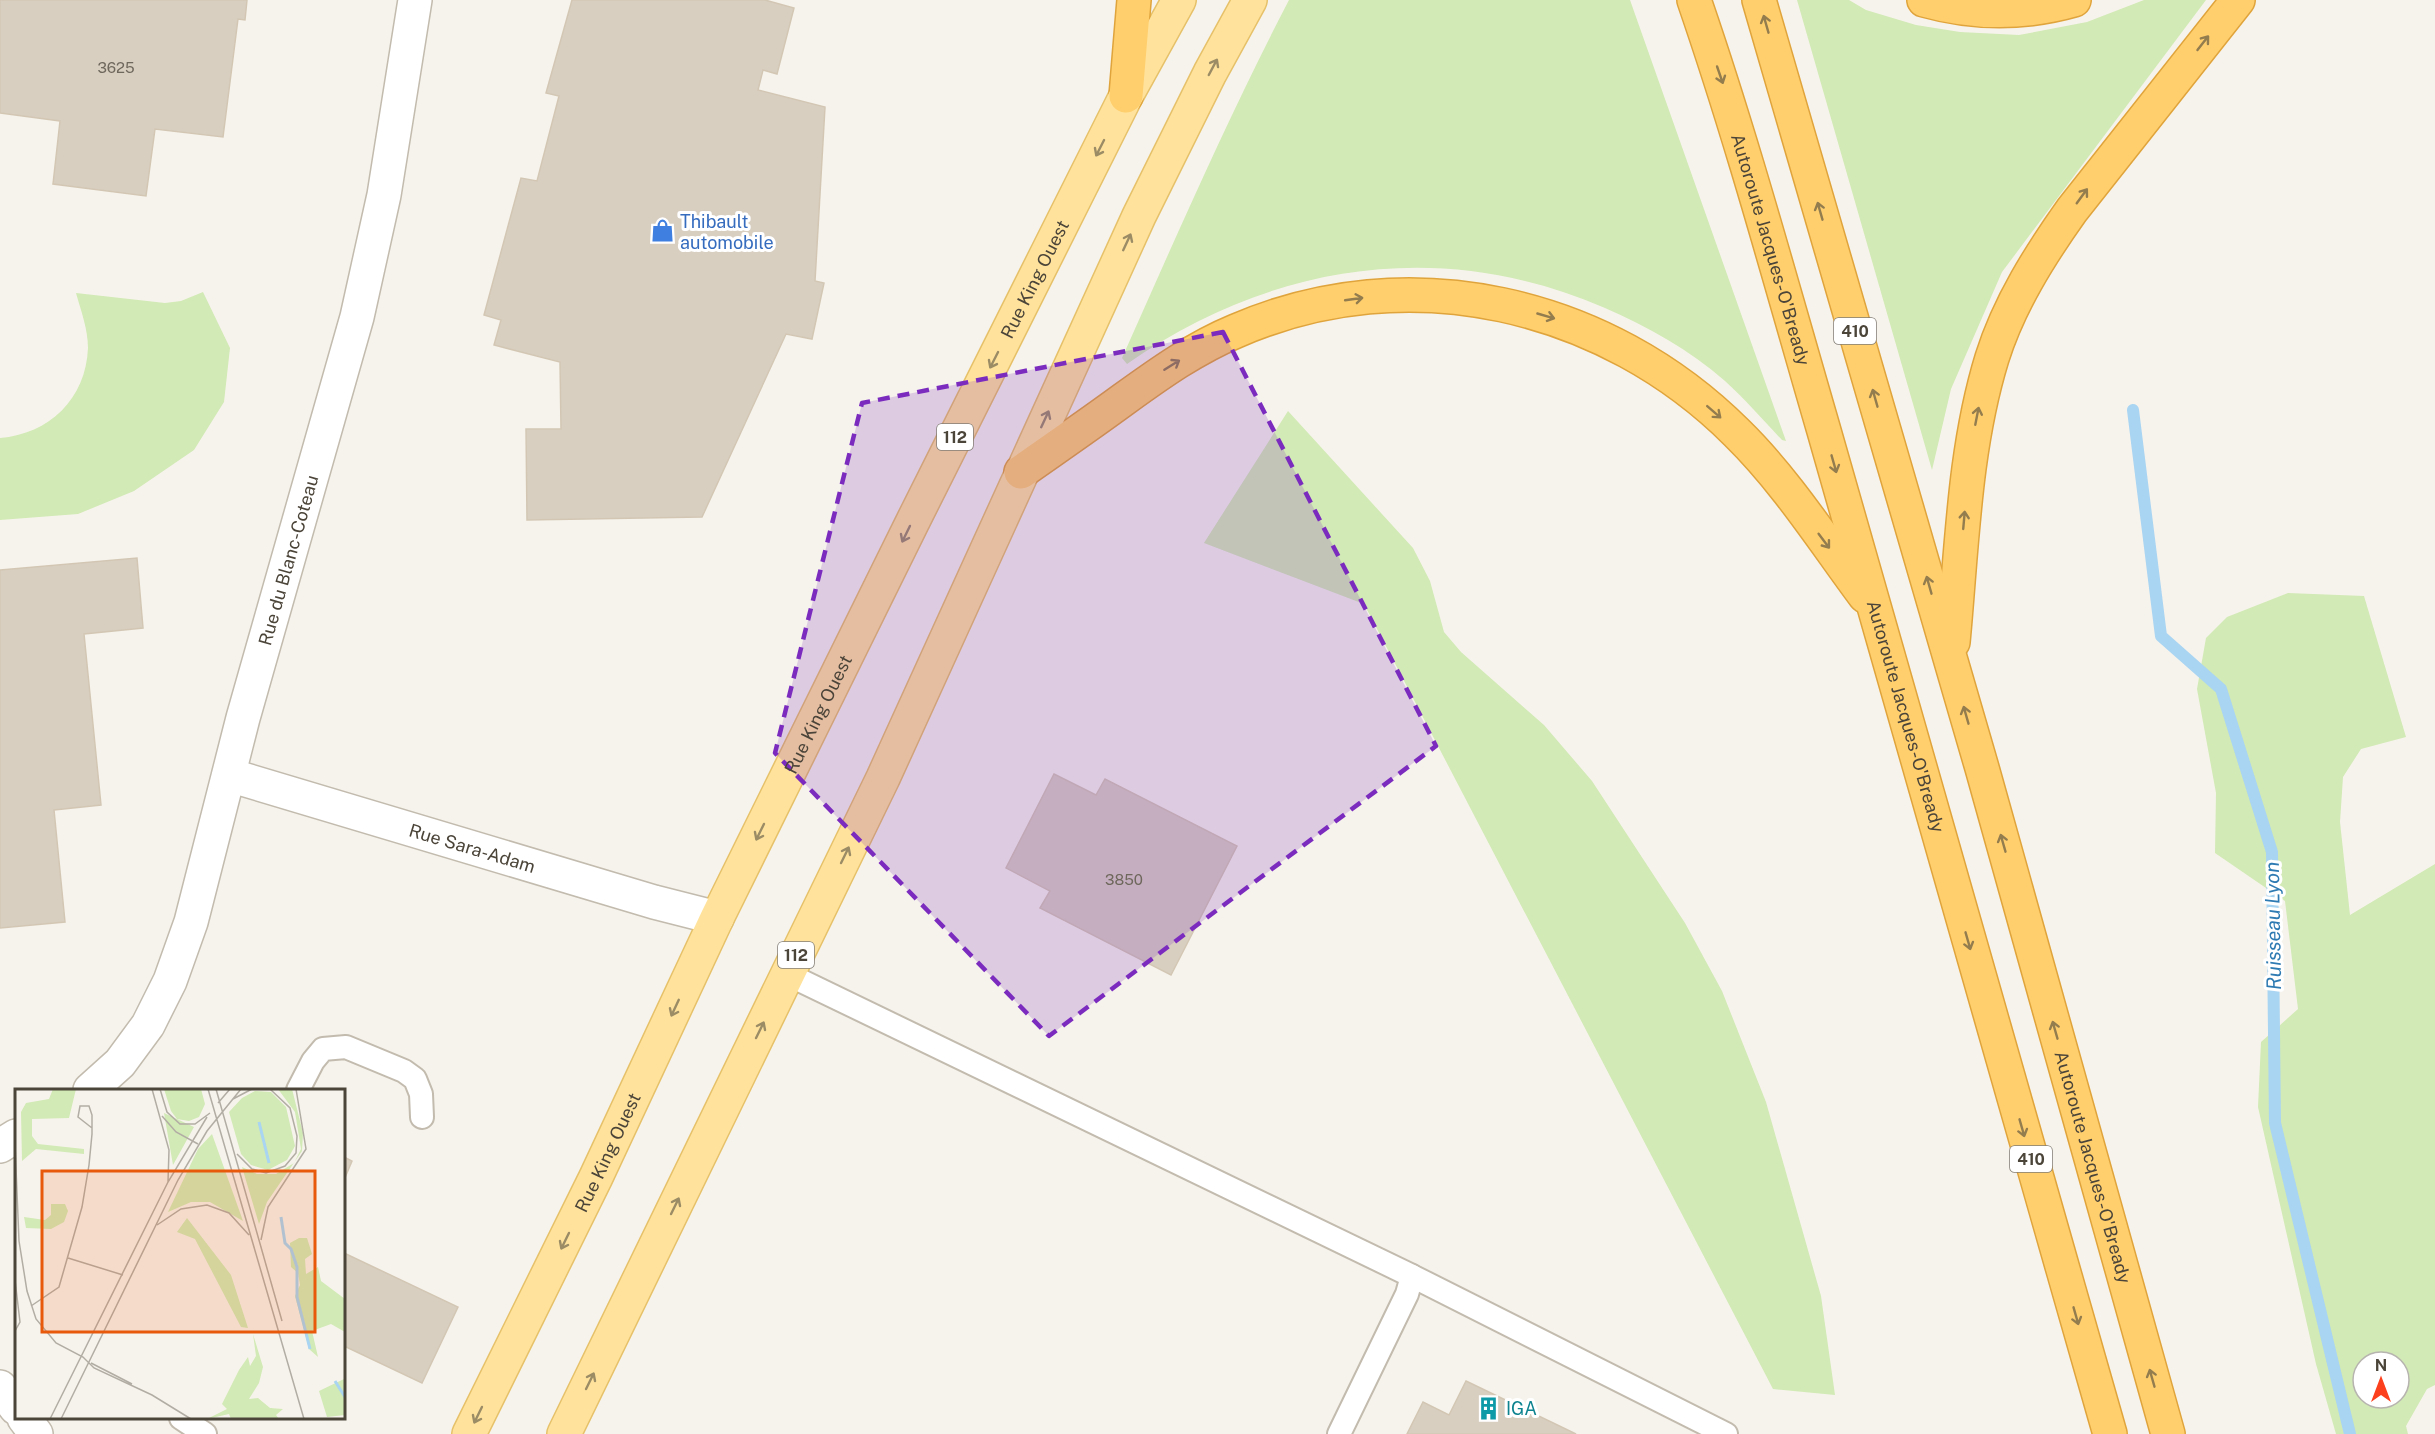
<svg xmlns="http://www.w3.org/2000/svg" width="2435" height="1434" viewBox="0 0 2435 1434" font-family="'Public Sans',sans-serif">
	<style>
		.green { fill: #d2eab5; fill-rule: evenodd }
		.lines { fill: none; stroke-linecap: round; stroke-linejoin: round }
		.stream { stroke: #a9d4f2; stroke-width: 12 }
		.building { fill: #d8cfc1; stroke: #d3c7b4; stroke-width: 1.5 }
		.lane-casing { stroke: #c2bbae; stroke-width: 26 }
		.street-casing { stroke: #c2bbae; stroke-width: 36 }
		.primary-casing { stroke: #e6c16a; stroke-width: 36 }
		.highway-casing { stroke: #e0a43c; stroke-width: 36 }
		.lane { stroke: #fff; stroke-width: 22 }
		.street { stroke: #fff; stroke-width: 33 }
		.primary { stroke: #ffe39c; stroke-width: 33 }
		.highway { stroke: #ffcf6e; stroke-width: 33 }
		.oneway { stroke: #937c4e }
		.oneway2 { stroke: #9c8c66 }
		.marked { fill: #7b2cbf; fill-opacity: 0.2; stroke: #7b2cbf; stroke-width: 4.5; stroke-dasharray: 12 8; stroke-linejoin: round }
		.labels { text-anchor: middle; dominant-baseline: central; stroke-width: 6; stroke-linejoin: round; paint-order: stroke }
		.number-label { font-size: 15px; fill: #6e675b }
		.shield { fill: #fff; stroke: #817c74; stroke-width: 1.5 }
		.shield-label { font-size: 16px; font-weight: bold; fill: #4b4439 }
		.shop-label { font-size: 18px; fill: #366cbe; stroke: #fff; text-anchor: start }
		.street-label { font-size: 18px; fill: #4b4439; stroke: #fff }
		.culture-label { font-size: 18px; fill: #0d838f; stroke: #fff; text-anchor: start }
		.water-label { font-size: 20px; font-style: italic; fill: #2e7ab2; stroke: #fff }
		.inset-river { fill: none; stroke: #a9d4f2; stroke-width: 3 }
		.inset-road { fill: none; stroke: #b2ada4; stroke-width: 1.5 }
		.view { fill: #e8590c; fill-opacity: 0.15; stroke: #e8590c; stroke-width: 3 }
		.inset-edge { fill: none; stroke: #4b4439; stroke-width: 3 }
	</style>
	<rect width="100%" height="100%" fill="#f6f3ec"/>
	<g class="green">
		<path d="M1289,0H1630L1786,441L1782,440C1763,420 1745,399 1725,381C1690,350 1648,327 1605,308C1442,237 1271,263 1127,364L1122,358C1176,237 1228,117 1289,0Z"/>
		<path d="M1797,0H1849L1866,10L1916,25L1960,32L2019,35L2087,22L2144,0H2206L2002,272L1951,389L1932,470Z"/>
		<path d="M203,292L230,348L224,402L194,450L134,491L78,514L0,520V438C49,434 86,399 88,348C88,329 81,311 76,293L165,303L181,301Z"/>
		<path d="M1288,411L1413,548L1430,581L1444,632L1461,652L1544,725L1592,781L1685,923L1722,991L1766,1102L1821,1296L1835,1395L1773,1389L1364,604L1204,543Z"/>
		<path d="M2288,593L2364,596L2406,737L2361,749L2343,777L2340,822L2350,915L2435,864V1385L2427,1389L2406,1426L2408,1434H2336L2316,1364L2258,1107L2261,1042L2298,1009L2285,901L2215,853L2216,793L2197,689L2206,638L2227,617ZM2363,1362H2399V1398H2363Z"/>
	</g>
	<g class="lines">
		<path class="stream" d="M2133,410L2161,636L2221,689L2272,852L2275,1123L2350,1434"/>
	</g>
	<g class="building">
		<path d="M0,0H247L245,20L238,19L223,137L155,129L146,196L53,184L60,121L0,113Z"/>
		<path d="M572,0H765L794,8L777,74L763,70L758,90L825,107L815,281L824,283L812,339L786,334L702,517L527,520L526,429H561L560,362L494,345L501,320L484,315L521,178L537,181L559,96L546,93Z"/>
		<path d="M137,558L143,628L84,634L101,805L54,810L65,922L0,928V570Z"/>
		<path d="M1054,774L1096,795L1105,779L1237,846L1171,975L1040,908L1050,891L1006,868Z"/>
		<path d="M344,1157L352,1161L344,1180Z"/>
		<path d="M344,1253L458,1307L422,1383L344,1346Z"/>
		<path d="M1466,1381L1576,1434H1407L1423,1402L1449,1415Z"/>
	</g>
	<g class="lines">
		<defs>
			<g id="lane">
				<path d="M787,974L1412,1276L1407,1294L1339,1434"/>
				<path d="M298,1090L313,1061L323,1049L346,1047L404,1071L415,1079L421,1094L422,1117"/>
				<path d="M1412,1276L1726,1434"/>
				<path d="M181,1418L205,1434"/>
			</g>
			<g id="street">
				<path id="s1" d="M229,775L654,902L717,918"/>
				<path id="s2" d="M90,1090L120,1063L148,1025L170,981L191,922L243,718L357,317L384,195L415,0"/>
				<path d="M0,1146L16,1136"/>
				<path d="M0,1387L16,1408"/>
				<path d="M24,1418L36,1434"/>
			</g>
			<g id="primary">
				<path id="s3" d="M469,1434L596,1177L717,918L914,519L1126,96L1179,0"/>
				<path d="M564,1434L883,778L1139,216L1210,73L1250,0"/>
			</g>
			<g id="highway">
				<path id="s4" d="M1694,0C1743,142 1782,287 1824,431C1922,765 2014,1100 2110,1434"/>
				<path id="s5" d="M1759,0L1982,768L2168,1434"/>
				<path d="M1924,0C1974,14 2025,14 2074,0"/>
				<path d="M1126,96L1134,0"/>
				<path d="M1021,472C1055,448 1090,424 1124,399C1160,373 1195,348 1236,331C1408,256 1606,302 1737,433C1786,481 1824,541 1865,596"/>
				<path d="M1953,642C1962,547 1964,449 1992,358C2009,304 2040,255 2072,210L2238,0"/>
			</g>
		</defs>
		<use href="#lane" class="lane-casing"/>
		<use href="#street" class="street-casing"/>
		<use href="#primary" class="primary-casing"/>
		<use href="#highway" class="highway-casing"/>
		<use href="#lane" class="lane"/>
		<use href="#street" class="street"/>
		<use href="#primary" class="primary"/>
		<use href="#highway" class="highway"/>
	</g>
	<defs><path id="oneway-shaft" d="M-6 0H5M1.5-3L5.5 0L1.5 3" fill="none" stroke-width="1.6" stroke-linecap="round" stroke-linejoin="round" transform="scale(1.5)"/></defs>
	<g class="oneway">
		<use href="#oneway-shaft" transform="translate(1766 24) rotate(-106)"/>
		<use href="#oneway-shaft" transform="translate(2203 43) rotate(-52)"/>
		<use href="#oneway-shaft" transform="translate(1720 75) rotate(71)"/>
		<use href="#oneway-shaft" transform="translate(2082 196) rotate(-54)"/>
		<use href="#oneway-shaft" transform="translate(1820 211) rotate(-106)"/>
		<use href="#oneway-shaft" transform="translate(1354 299) rotate(-8)"/>
		<use href="#oneway-shaft" transform="translate(1546 316) rotate(16)"/>
		<use href="#oneway-shaft" transform="translate(1172 365) rotate(-32)"/>
		<use href="#oneway-shaft" transform="translate(1875 398) rotate(-106)"/>
		<use href="#oneway-shaft" transform="translate(1714 412) rotate(41)"/>
		<use href="#oneway-shaft" transform="translate(1977 416) rotate(-79)"/>
		<use href="#oneway-shaft" transform="translate(1834 464) rotate(74)"/>
		<use href="#oneway-shaft" transform="translate(1964 520) rotate(-85)"/>
		<use href="#oneway-shaft" transform="translate(1824 541) rotate(53)"/>
		<use href="#oneway-shaft" transform="translate(1929 585) rotate(-106)"/>
		<use href="#oneway-shaft" transform="translate(1966 715) rotate(-106)"/>
		<use href="#oneway-shaft" transform="translate(2003 843) rotate(-106)"/>
		<use href="#oneway-shaft" transform="translate(1968 941) rotate(74)"/>
		<use href="#oneway-shaft" transform="translate(2055 1030) rotate(-106)"/>
		<use href="#oneway-shaft" transform="translate(2022 1128) rotate(74)"/>
		<use href="#oneway-shaft" transform="translate(2076 1316) rotate(74)"/>
		<use href="#oneway-shaft" transform="translate(2152 1378) rotate(-106)"/>
	</g>
	<g class="oneway2">
		<use href="#oneway-shaft" transform="translate(1213 67) rotate(-62)"/>
		<use href="#oneway-shaft" transform="translate(1100 148) rotate(117)"/>
		<use href="#oneway-shaft" transform="translate(1127 242) rotate(-65)"/>
		<use href="#oneway-shaft" transform="translate(994 360) rotate(117)"/>
		<use href="#oneway-shaft" transform="translate(1045 419) rotate(-65)"/>
		<use href="#oneway-shaft" transform="translate(906 534) rotate(116)"/>
		<use href="#oneway-shaft" transform="translate(760 832) rotate(116)"/>
		<use href="#oneway-shaft" transform="translate(845 855) rotate(-64)"/>
		<use href="#oneway-shaft" transform="translate(675 1008) rotate(115)"/>
		<use href="#oneway-shaft" transform="translate(760 1030) rotate(-64)"/>
		<use href="#oneway-shaft" transform="translate(675 1206) rotate(-64)"/>
		<use href="#oneway-shaft" transform="translate(565 1241) rotate(116)"/>
		<use href="#oneway-shaft" transform="translate(590 1381) rotate(-64)"/>
		<use href="#oneway-shaft" transform="translate(478 1415) rotate(116)"/>
	</g>
	<path class="marked" d="M1223,332L1436,746L1049,1036L775,753L862,403Z"/>
	<defs>
		<symbol id="shop-bare" viewBox="-9 -9 18 18"><path d="M-5-2.5h2.3a2.7 3.5 0 0 1 5.4 0H5L5.5 6h-11ZM-1.5-2.5h3a1.5 2.3 0 0 0-3 0Z" fill="#3f7fe0" stroke="#fff" stroke-width="2.5" paint-order="stroke"/></symbol>
		<symbol id="building-bare" viewBox="-9 -9 18 18"><path d="M-4-6H4V6H1V3H-1V6H-4ZM-2.5-4.3h1.7v1.8h-1.7ZM.8-4.3h1.7v1.8H.8ZM-2.5-1h1.7V.8h-1.7ZM.8-1h1.7V.8H.8Z" fill="#0f9aa8" stroke="#fff" stroke-width="2.5" paint-order="stroke"/></symbol>
	</defs>
	<g fill-rule="evenodd">
		<use href="#shop-bare" x="646" y="214" width="33" height="33"/>
		<use href="#building-bare" x="1472" y="1392" width="33" height="33"/>
	</g>
	<g class="labels">
		<g class="number-label">
			<text x="116" y="67">3625</text>
			<text x="1124" y="879">3850</text>
		</g>
		<g class="shield">
			<rect x="1834" y="318" width="42" height="26" rx="4.5"/>
			<rect x="937" y="424" width="36" height="26" rx="4.5"/>
			<rect x="778" y="942" width="36" height="26" rx="4.5"/>
			<rect x="2010" y="1146" width="42" height="26" rx="4.5"/>
		</g>
		<g class="shield-label">
			<text x="1855" y="331">410</text>
			<text x="955" y="437">112</text>
			<text x="796" y="955">112</text>
			<text x="2031" y="1159">410</text>
		</g>
		<g class="shop-label">
			<text x="680" y="221">Thibault<tspan x="680" dy="21">automobile</tspan></text>
		</g>
		<g class="street-label">
			<text stroke="none"><textPath href="#s4" startOffset="261">Autoroute Jacques-O'Bready</textPath></text>
			<text stroke="none"><textPath href="#s3" startOffset="1286">Rue King Ouest</textPath></text>
			<text stroke="none"><textPath href="#s2" startOffset="574">Rue du Blanc-Coteau</textPath></text>
			<text stroke="none"><textPath href="#s3" startOffset="800">Rue King Ouest</textPath></text>
			<text stroke="none"><textPath href="#s4" startOffset="747">Autoroute Jacques-O'Bready</textPath></text>
			<text stroke="none"><textPath href="#s1" startOffset="254">Rue Sara-Adam</textPath></text>
			<text stroke="none"><textPath href="#s3" startOffset="314">Rue King Ouest</textPath></text>
			<text stroke="none"><textPath href="#s5" startOffset="1214">Autoroute Jacques-O'Bready</textPath></text>
		</g>
		<g class="culture-label">
			<text x="1506" y="1408">IGA</text>
		</g>
		<g class="water-label">
			<text transform="translate(2273 926) rotate(-91)">Ruisseau Lyon</text>
		</g>
	</g>
	<g transform="translate(15 1089)">
		<rect width="330" height="330" fill="#f6f3ec"/>
		<path d="M38,0H61L54,29L17,30V47L23,55L69,60V65L21,60L7,72L6,23L11,14L34,10ZM149,0H186L190,15L184,28L174,32L162,30L156,22ZM263,0H277L288,44L287,62L252,113L244,135L227,78L242,85H261L279,74L286,60L280,23ZM240,2L256,3L271,18L280,57L272,71L253,81L236,76L226,65L214,23L227,9ZM149,24L179,38L158,76ZM197,45L228,132L195,113H176L153,123L183,60ZM36,115H50L53,122L49,133L36,140L11,139L9,128L30,131L36,126ZM172,129L216,186L233,239L226,238L180,150L162,143ZM284,149H292L297,165L290,170L291,185L303,178L306,192L330,210V243L316,235L297,242L303,268L294,260L280,207L285,196L283,184L276,178L275,154ZM238,245L248,278L244,294L234,310L243,309L255,319L268,320L261,326L264,330H216L214,325L192,330L212,320L207,315L224,281L233,268L235,277L241,267ZM330,284V326L312,328L304,302L329,290Z" fill="#d2eab5"/>
		<path class="inset-river" d="M244,33L254,74M266,128L270,154L276,160L282,178V208L295,260M320,292L330,308"/>
		<path class="inset-road" d="M137,0L154,61L153,93M145,0L152,23L165,35H180L195,24M193,0L289,330M201,0L267,232M218,10L237,0M203,14L215,0M147,27L161,43L183,55M0,55L4,152L12,202L21,230L41,254L68,268L79,279L137,306L176,330M222,65L237,80L251,84L270,77L281,64L282,47L275,19L255,0M142,136L166,120L192,116L214,124L234,146M246,151L253,118L291,60L281,0M53,169L108,186M0,191L5,233L0,242M16,217L44,198L67,118L74,76L77,45V26L74,17H65L63,28L77,39M76,274L117,295M35,330L153,93L192,28M46,330L163,91L192,42L226,0"/>
		<path class="view" d="M27,82H300V243H27Z"/>
		<rect width="330" height="330" class="inset-edge"/>
	</g>
	<g transform="translate(2381 1380)"><circle r="28" fill="#ffffff" stroke="#b7b4b0" stroke-width="1.5"/>
	<path d="M0-4.5L10 22L0 15L-10 22Z" fill="#fc3f1d"/>
	<text y="-9" font-size="16" font-weight="bold" text-anchor="middle" fill="#4b4439">N</text>
	</g>
</svg>
